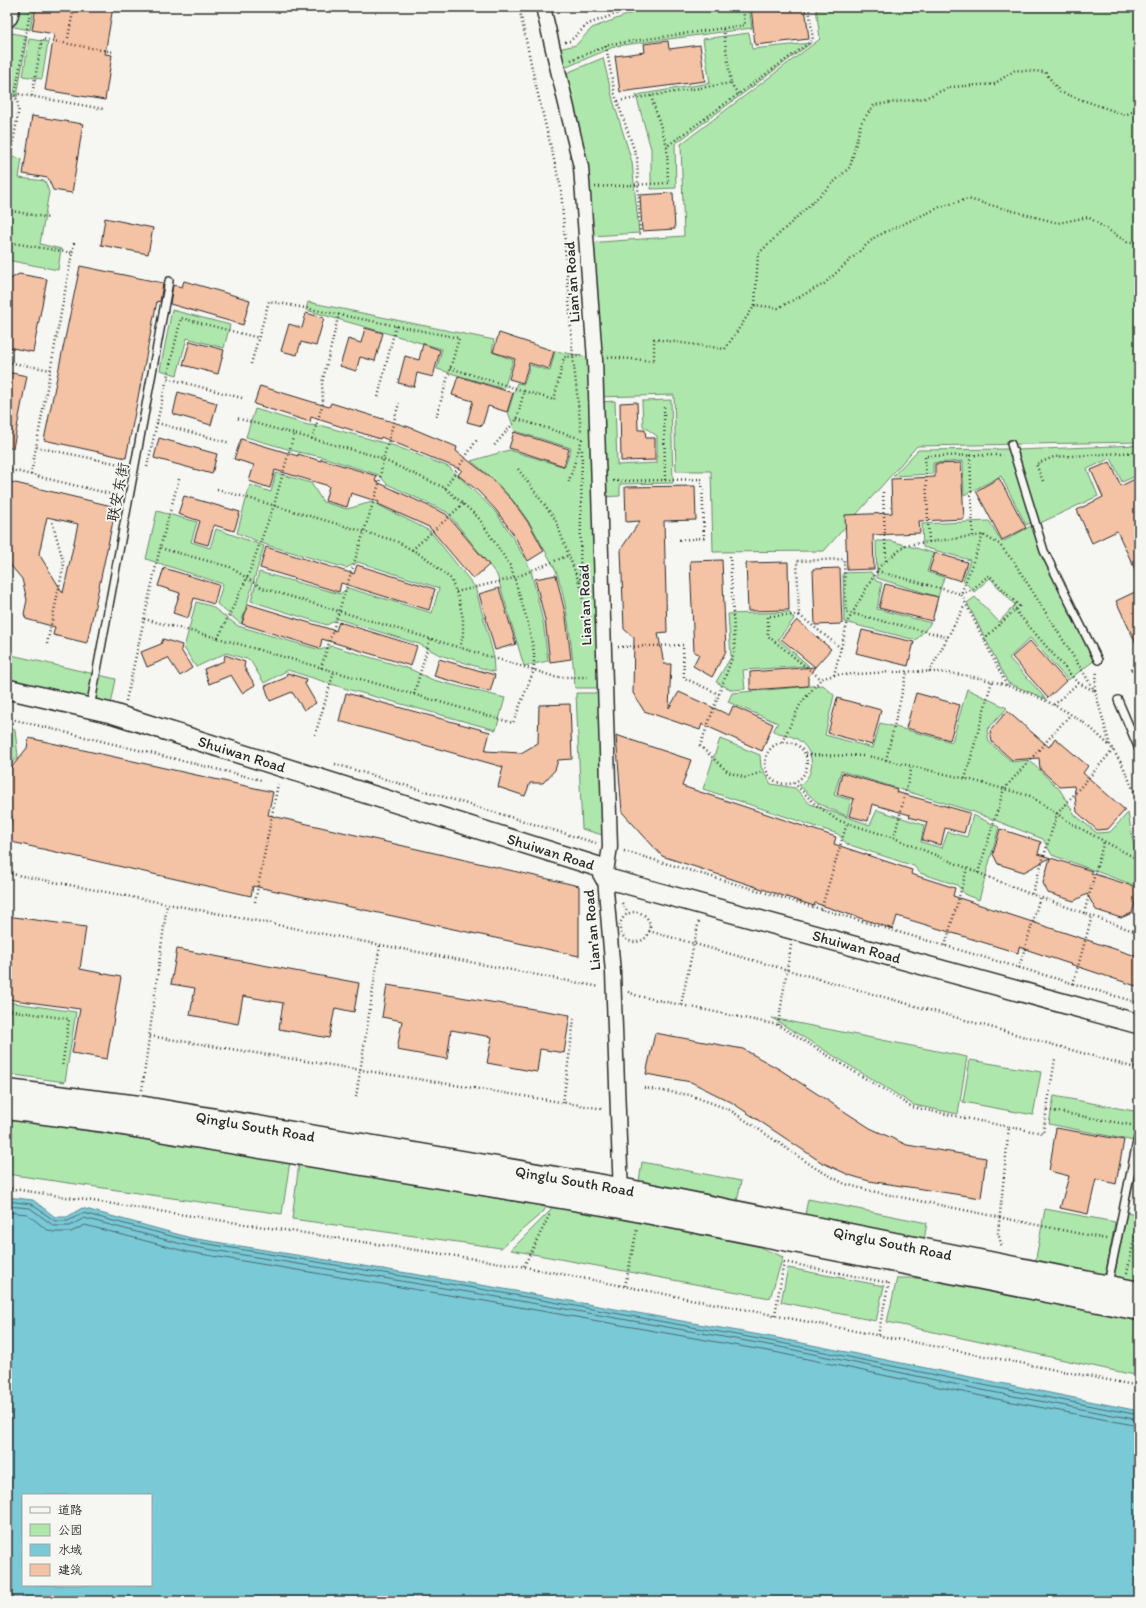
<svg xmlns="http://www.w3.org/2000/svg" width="1146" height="1608" viewBox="0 0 1146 1608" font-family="Itim,'LXGW WenKai TC',sans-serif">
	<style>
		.green { fill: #aee7ac; stroke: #6c896c }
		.water { fill: #7ac9d6; stroke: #5a8a92; fill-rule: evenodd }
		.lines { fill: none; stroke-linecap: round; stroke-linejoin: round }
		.shore { stroke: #4b6a6f; stroke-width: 1 }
		.building { fill: #f4c2a4; stroke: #2b2b2b; fill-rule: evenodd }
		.lane-casing { stroke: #2b2b2b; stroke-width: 10 }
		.street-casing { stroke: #2b2b2b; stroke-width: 17 }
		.secondary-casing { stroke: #2b2b2b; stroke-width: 22 }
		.primary-casing { stroke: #2b2b2b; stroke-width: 24 }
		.highway-casing { stroke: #2b2b2b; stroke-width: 25 }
		.path { stroke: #2b2b2b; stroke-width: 2.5; stroke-dasharray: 1 3; stroke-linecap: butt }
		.lane { stroke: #f6f6f2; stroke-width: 7 }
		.street { stroke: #f6f6f2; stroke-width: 14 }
		.secondary { stroke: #f6f6f2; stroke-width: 19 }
		.primary { stroke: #f6f6f2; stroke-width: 21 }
		.highway { stroke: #f6f6f2; stroke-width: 22 }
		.labels { text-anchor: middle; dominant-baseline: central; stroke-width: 3.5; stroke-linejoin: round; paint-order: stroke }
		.street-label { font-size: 15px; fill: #2b2b2b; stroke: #f6f6f2 }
	</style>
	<rect width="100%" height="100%" fill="#f6f6f2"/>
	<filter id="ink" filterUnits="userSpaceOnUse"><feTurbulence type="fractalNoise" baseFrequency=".025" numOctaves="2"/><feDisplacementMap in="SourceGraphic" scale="8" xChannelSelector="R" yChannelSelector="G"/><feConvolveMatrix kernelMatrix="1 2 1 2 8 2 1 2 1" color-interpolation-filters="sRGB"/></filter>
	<g filter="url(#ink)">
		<g class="green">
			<path d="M12,7H34L30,30L9,26Z"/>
			<path d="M648,7H749L752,28L616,46L562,69L558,49L576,45L592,28Z"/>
			<path d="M816,7H1139V442L917,446L824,551L713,552L711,471H676L674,395L596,397L587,243L684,236L681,144L820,39Z"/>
			<path d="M7,32L27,36L17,97L7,95Z"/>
			<path d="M749,33L752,49L811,43L675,144L676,188L651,189V149L636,95L710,83L703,39Z"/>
			<path d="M29,39L48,42L42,79L23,76Z"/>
			<path d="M603,58L613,100L632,162L639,233L592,236L564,74Z"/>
			<path d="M7,156L22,159L19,178L45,181L49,192L40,244L61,249L58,270L7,260Z"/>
			<path d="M308,302L494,340L492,352L513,360L504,389L437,369L442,349L306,310Z"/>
			<path d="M172,310L230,325L224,348L187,338L177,375L160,370Z"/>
			<path d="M555,351L593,358L602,688H575C572,650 569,612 558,576C555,567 549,558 544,549C525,511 504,487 471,461L509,450L565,467L571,448L515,431L508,412L517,383L524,384L530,365L550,371Z"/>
			<path d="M671,400L673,483L620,484V496L603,497L600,402L615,401L617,465L657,463V436L643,426L642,401Z"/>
			<path d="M255,409L308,425L323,426L395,446L449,467L495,511L512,536L531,570L543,622L548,661L524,666L497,575L447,512L387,484L379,475L322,457L298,452L246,437Z"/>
			<path d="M1139,445V476L1138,475L1122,482L1111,458L1087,469L1098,496L1038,524L1018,450Z"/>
			<path d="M1010,449L1033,522L1026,525L1001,476L964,495L963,461L933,463V474L893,476L918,450Z"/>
			<path d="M276,473L311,483L323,502L347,509L372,502L430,531L475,587L493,653L494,672L440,655L419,644L338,619L327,625L251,601L259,572L340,594L348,588L432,613L439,588L358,562L346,568L267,545L237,533L250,485L271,492Z"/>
			<path d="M157,511L197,522L191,542L210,548L216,529L264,546L241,624L217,604L223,584L146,559Z"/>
			<path d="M989,521L1002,542L1031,526L1041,552L1095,660L1068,680L1030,638L1009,658L1046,699L1008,683L967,603L975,597L999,622L1015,605L990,578L974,592L963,580L970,560L923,547L922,524Z"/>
			<path d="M876,541H891L933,553L927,572L944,577L938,597L877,578Z"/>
			<path d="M871,572L876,581L882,583L877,609L931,623L916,640L844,622L843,573Z"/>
			<path d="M196,602L211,606L238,626L320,650L332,646L410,669L433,680L505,698L496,730L347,689L288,670L264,683L250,660L226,653L196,667L184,648Z"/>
			<path d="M789,612L794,619L778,639L809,666L743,670L745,689L732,690L716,682L731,657L728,614Z"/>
			<path d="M7,654L116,679L110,710L7,686Z"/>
			<path d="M823,685L834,695L825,735L873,748L880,723L952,742L967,689L1007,708L987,730L989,742L1012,762L1029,760L1060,790L1075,815L1097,833L1110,832L1128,813L1139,876V887L1052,855L1043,839L974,812L841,771L834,795L851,800L847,816L819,804L799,785C817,775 815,750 797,739C790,735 780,734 773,731L778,723L728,702L732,693Z"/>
			<path d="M576,693H599L606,836L582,829Z"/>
			<path d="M7,728L15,730L18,756L7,769Z"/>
			<path d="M720,739L760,755L761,767L771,784L795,788L810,804L870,825L877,810L924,825L921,842L942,848L948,832L967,837L973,815L999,827L979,900L966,895L957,885L920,873L914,866L847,844L838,834L703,789Z"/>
			<path d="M7,1002L76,1012L65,1082L7,1074Z"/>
			<path d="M772,1018L967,1057L958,1114L914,1105Z"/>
			<path d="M970,1060L1041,1072L1033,1115L963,1102Z"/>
			<path d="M1054,1096L1139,1112L1134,1141L1049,1124Z"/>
			<path d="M7,1119L290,1161L282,1214L7,1174Z"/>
			<path d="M642,1162L741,1181L736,1207L638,1188Z"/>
			<path d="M299,1163L546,1207L544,1211L501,1248L292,1219Z"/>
			<path d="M808,1199L927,1223L923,1245L804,1220Z"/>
			<path d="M552,1206L739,1238L783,1257L770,1298L511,1250L550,1211Z"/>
			<path d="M1045,1209L1115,1222L1104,1282L1034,1269Z"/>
			<path d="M1127,1212L1139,1215V1288L1113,1283Z"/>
			<path d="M788,1268L884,1286L876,1321L781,1302Z"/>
			<path d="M897,1278H950L1139,1316V1376L887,1322Z"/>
		</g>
		<path class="water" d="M7,1197L33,1200L55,1217H67L82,1208L191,1238L487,1286L782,1339L1139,1411V1601H7ZM23,1495H151V1585H23Z"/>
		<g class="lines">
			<g class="shore">
				<path d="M7,1201L31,1204L55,1221H68L83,1213L190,1241L486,1290L781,1343L988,1386L1139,1415"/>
				<path d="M7,1206L30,1208L54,1226H70L84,1218L189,1246L486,1295L780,1347L987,1391L1139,1420"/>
				<path d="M7,1212L27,1214L46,1229L53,1232H71L85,1225L188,1252L485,1301L779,1353L986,1397L1139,1426"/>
			</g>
		</g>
		<g class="building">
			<path d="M36,7H113L105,54L112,55L105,100L45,90L54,34L32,30Z"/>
			<path d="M751,7H805L809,39L755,45Z"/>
			<path d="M668,41L669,49L700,45L705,81L620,92L615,56L645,52L644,44Z"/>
			<path d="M32,116L83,124L72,193L53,190L48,178L23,174Z"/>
			<path d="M673,193L675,229L642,231L640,195Z"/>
			<path d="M105,218L153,228L148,254L101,245Z"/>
			<path d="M80,266L163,283L160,302L157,301L126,458L44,440Z"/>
			<path d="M19,274L47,279L33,352L7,347V281Z"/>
			<path d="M184,281L250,300L243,325L170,304L173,285L182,287Z"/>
			<path d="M306,313L324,318L316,346L301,342L297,355L281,351L289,324L302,328Z"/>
			<path d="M365,328L383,333L375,361L360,357L356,371L340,366L348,339L361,343Z"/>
			<path d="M499,333L554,351L549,369L529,363L523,383L509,379L515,359L493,352Z"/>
			<path d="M190,341L224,350L218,374L183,365Z"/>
			<path d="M423,344L440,350L433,377L417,373L414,387L398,383L405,356L419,360Z"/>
			<path d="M7,372L27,376L13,448H7Z"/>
			<path d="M458,376L513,393L507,412L488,406L482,426L467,422L473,401L452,395Z"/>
			<path d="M260,386L329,407L331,403L409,427L457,447L456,451L491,478L512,500L530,525L544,551L528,561L514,535L496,510L478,491L458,475L462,470L381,437L380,439L311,417L310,422L254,404Z"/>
			<path d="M178,392L217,403L211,425L173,414Z"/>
			<path d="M637,402L638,430H645L646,438H655V460L621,461L620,403Z"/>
			<path d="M514,432L569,449L564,466L509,448Z"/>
			<path d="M159,438L217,454L212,474L154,458Z"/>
			<path d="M241,439L298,456V454L321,461V459L377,476L375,481L446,514L489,565L473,579L429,527L378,504L379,502L351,493L347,507L325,501L329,486L275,470L270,488L249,481L254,465L234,459Z"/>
			<path d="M1110,462L1121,486L1139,477V578L1117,531L1092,543L1077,510L1103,497L1091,470Z"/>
			<path d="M961,463L964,519L919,521L920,533L873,535L874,569L847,570L845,515L892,513L891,479L935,477V464Z"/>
			<path d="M999,478L1026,528L1002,540L976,491Z"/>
			<path d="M7,481L116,507L87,643L53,635L55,627L26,619L24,614L27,600L22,579L7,561ZM47,517L78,524L63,593L39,554Z"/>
			<path d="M695,486L696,520L664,521L667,632L658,633L664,664H671L669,708L679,692L729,715L733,706L773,724L762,751L702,724L700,730L644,711L633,693L634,638L624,629L621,549L640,521L626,522L625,487Z"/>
			<path d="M184,496L240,512L234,531L214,525L208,545L194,541L200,521L178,514Z"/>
			<path d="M266,547L354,574L357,565L435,589L429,610L341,583L339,592L260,568Z"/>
			<path d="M935,553L967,562L961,581L929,571Z"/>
			<path d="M722,560L726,651L712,677L693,666L699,654L694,652L690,561Z"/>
			<path d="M788,562L789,610L748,611L746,563Z"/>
			<path d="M164,568L219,585L214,604L194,598L188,618L173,613L180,593L158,586Z"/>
			<path d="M840,568L842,624L815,625L813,569Z"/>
			<path d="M556,575L566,617L571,659L550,662L545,620L535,579Z"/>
			<path d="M885,584L938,597L932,621L879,608Z"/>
			<path d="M499,588L516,644L495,650L479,594Z"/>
			<path d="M1139,590V650L1116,601Z"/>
			<path d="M248,604L336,631L339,622L417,646L411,666L322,639L320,648L242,624Z"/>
			<path d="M797,620L831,649L815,667L781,639Z"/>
			<path d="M862,630L914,642L908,666L856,653Z"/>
			<path d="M163,639L182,645L181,650L192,668L180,676L168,658L147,667L141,652L161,644Z"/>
			<path d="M1030,641L1066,681L1048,698L1012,657Z"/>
			<path d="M225,655L245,662L244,667L255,685L242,693L231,675L209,684L204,669L224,661Z"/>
			<path d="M439,659L495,675L490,692L434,676Z"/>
			<path d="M815,667L808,677V686L750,690V672Z"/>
			<path d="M287,673L306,679L305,684L316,703L304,710L292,692L270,701L265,686L285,678Z"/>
			<path d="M346,693L490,732L485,751L521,753L538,743L539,705L570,704L572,759L558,760L555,770L543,783H530L525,796L498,787L503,767L339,721Z"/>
			<path d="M916,693L960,705L950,740L906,728Z"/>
			<path d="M837,698L881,710L872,745L828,733Z"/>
			<path d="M1007,711L1049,747L1055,738L1088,766L1083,773L1125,810L1108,829L1097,830L1077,812L1074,786L1060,787L1040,769L1039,758L1012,760L992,742L990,731Z"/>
			<path d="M616,735L691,760L682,786L836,837L834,844L912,870L911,874L955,888L953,896L1139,957V987L1019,947L1018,953L897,916L893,929L815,903L814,906L662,856L622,812Z"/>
			<path d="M29,738L273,792L268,815L579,886V956L253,886L251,896L7,841L12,816L7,812V773L27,748Z"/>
			<path d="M842,773L897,789L896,792L970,813L964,833L945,828L941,845L922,840L927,822L909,817L910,815L872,804L868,821L849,816L854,799L837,794Z"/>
			<path d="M1000,829L1041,842L1038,854L1092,871L1091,873L1139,888L1132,913L1121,918L1096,910L1087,894L1074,901L1048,893L1043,883L1050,858L1024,872L998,864L993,854Z"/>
			<path d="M7,916L86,927L80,969L121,977L107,1059L72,1053L80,1009L7,999Z"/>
			<path d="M177,949L359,983L354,1012L335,1008L329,1038L279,1029L283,1003L243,996L238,1024L190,1015L195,988L171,984Z"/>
			<path d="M387,985L570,1015L564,1053L540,1049L537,1072L487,1063L492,1037L451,1030L447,1059L397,1050L402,1021L382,1017Z"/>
			<path d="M655,1033L743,1049L779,1069L870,1128L907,1145L986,1158L981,1198L869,1181L849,1175L821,1162L731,1102L691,1082L646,1074Z"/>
			<path d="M1056,1128L1124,1140L1116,1184L1096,1179L1088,1214L1060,1208L1069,1176L1049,1171Z"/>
		</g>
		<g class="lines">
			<defs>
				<g id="lane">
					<path d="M1011,444L1044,551L1098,660"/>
					<path d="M1118,700L1139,749"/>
					<path d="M90,708L169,281"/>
					<path d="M1108,1284L1139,1132"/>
				</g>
				<path id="street" d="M543,7L581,167L595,360L610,847L605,878L613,973L621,1196"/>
				<g id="secondary">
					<path id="s1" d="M7,689L111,713L599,867L605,878L1139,1024"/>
				</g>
				<path id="primary" d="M7,16L9,7"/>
				<g id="highway">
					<path id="s2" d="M7,1091L139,1107L620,1189L1139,1293"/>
					<path d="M7,1108L99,1120L621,1207L1139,1309"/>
				</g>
			</defs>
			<use href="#lane" class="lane-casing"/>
			<use href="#street" class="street-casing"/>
			<use href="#secondary" class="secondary-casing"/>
			<use href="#primary" class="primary-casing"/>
			<use href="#highway" class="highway-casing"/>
			<g class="path">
				<path d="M519,7L535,82L561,188L573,356L581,431"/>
				<path d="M68,38L74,7"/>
				<path d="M565,42L570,41L588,24L635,7"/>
				<path d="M606,46L615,95L637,158L640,237"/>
				<path d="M571,60L612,44L745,25L743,7"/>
				<path d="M731,83L738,94"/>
				<path d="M7,92L104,109"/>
				<path d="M32,96L42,39L113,52"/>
				<path d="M651,96L667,146"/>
				<path d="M618,101L731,83L723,28"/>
				<path d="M7,178L19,108L15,94L31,7"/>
				<path d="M595,187L668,183L667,146L813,40L809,7"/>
				<path d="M7,210L49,218"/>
				<path d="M7,242L72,253"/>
				<path d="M74,243L36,447L124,465"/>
				<path d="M755,305L758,254L850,167L861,123L874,105L925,98L950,87L994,84L1015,70L1045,72L1060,92L1125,115L1139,109"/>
				<path d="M608,357L654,361V339L725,349L755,305L778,308L824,284L875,237L940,207L968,199L1058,223L1088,217L1127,242H1139"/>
				<path d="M7,362L51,370"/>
				<path d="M251,364L269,301L459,338L436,418"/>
				<path d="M450,368L524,391L517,419L493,447"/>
				<path d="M524,391L554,400L564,357L581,356"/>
				<path d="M378,397L396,325"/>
				<path d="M242,398L167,378L181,318L259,338"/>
				<path d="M517,419L582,439L568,484"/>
				<path d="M157,423L230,443"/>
				<path d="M312,439L323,403L322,383L339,314"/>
				<path d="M582,450L580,583L587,624"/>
				<path d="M970,455L973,536"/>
				<path d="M147,467L167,378"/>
				<path d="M7,469L119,496"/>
				<path d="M518,469L555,519L579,582"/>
				<path d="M31,475L36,447"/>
				<path d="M179,479L160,548L230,567L262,588L534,670L555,677H590"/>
				<path d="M665,480L702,479L704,538L677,540"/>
				<path d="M613,481L665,480L664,405"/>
				<path d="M1043,481L1036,464L1054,457L1139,452"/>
				<path d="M445,488L478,438"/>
				<path d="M217,489L396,541L425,557L451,579L459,600L463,619V635L460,648"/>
				<path d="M883,492L886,561"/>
				<path d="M983,535L961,594L1007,686"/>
				<path d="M929,542L925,456L1003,455"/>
				<path d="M412,550L463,504"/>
				<path d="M730,556L735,650L700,746L728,772L746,778L766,770"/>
				<path d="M877,571L961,594L973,589L989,575L1019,606L984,639"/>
				<path d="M456,592L514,578L569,555"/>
				<path d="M1015,610L1078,683L1054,705"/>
				<path d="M799,615L768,616V636L821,679"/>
				<path d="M144,619L160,548"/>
				<path d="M218,638L513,723L534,670V652L527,620L511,567L478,517L445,488L375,456L236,418"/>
				<path d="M47,644L64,564L52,521"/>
				<path d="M618,647L683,645L684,678L719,694"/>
				<path d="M841,648L799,615L797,561L844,559L846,612L948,637"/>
				<path d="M321,668L379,484L383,460L399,403"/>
				<path d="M1131,670L1139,667"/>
				<path d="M929,672L965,605"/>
				<path d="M834,675C868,674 903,670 937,672C989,676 1041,693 1084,723C1093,729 1101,738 1109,745"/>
				<path d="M1078,683L1095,691L1097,670"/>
				<path d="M414,694L430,639"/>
				<path d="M126,701L144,619L218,638L247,578L274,505L294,434"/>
				<path d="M7,718L261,780"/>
				<path d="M315,735L334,672"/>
				<circle cx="786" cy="763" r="21"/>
				<path d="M782,742L801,703L821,679L834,675L848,621L866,589L880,566L906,545L983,535L999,544L1014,562L1095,691L1110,745L1123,766L1139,803"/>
				<path d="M806,755L868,756L971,780L1030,796L1074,825L1139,860"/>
				<path d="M886,760L907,672"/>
				<path d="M335,764L596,843"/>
				<path d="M965,779L992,681"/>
				<path d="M794,783L815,804L837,820L894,838L1020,890L1139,933"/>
				<path d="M894,838L912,766"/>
				<path d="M624,851L1139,1003"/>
				<path d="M7,873L600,987"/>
				<path d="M978,873L1004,789L1070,715"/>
				<path d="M1032,894L1057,814L1113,750"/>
				<path d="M255,902L278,784"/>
				<path d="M622,903L628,913"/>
				<path d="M821,910L847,823"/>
				<circle cx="635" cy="927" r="15"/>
				<path d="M1084,913L1104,841"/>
				<path d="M649,931L1139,1069"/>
				<path d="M945,946L967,869"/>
				<path d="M1019,968L1040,897"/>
				<path d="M1073,984L1092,916"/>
				<path d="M628,992L638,996L778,1025L912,1107L1009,1127L998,1233L1002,1247"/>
				<path d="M681,1005L699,920"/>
				<path d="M7,1010L69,1019L62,1067"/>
				<path d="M778,1025L791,945"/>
				<path d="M150,1036L604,1109"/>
				<path d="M644,1088L690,1095L730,1110L817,1169L845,1184L871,1191L1106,1239"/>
				<path d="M142,1090L167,904"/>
				<path d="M356,1097L380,945"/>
				<path d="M563,1103L574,1019"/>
				<path d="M1047,1110L1131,1125"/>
				<path d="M1009,1127L1043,1133L1055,1059"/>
				<path d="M7,1188L515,1265L1139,1386"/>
				<path d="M784,1262L889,1283"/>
				<path d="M524,1266L550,1214"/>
				<path d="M1127,1273L1139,1215"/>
				<path d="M625,1286L637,1229"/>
				<path d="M775,1315L784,1262"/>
				<path d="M878,1335L889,1282"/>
			</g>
			<use href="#lane" class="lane"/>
			<use href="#street" class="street"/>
			<use href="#secondary" class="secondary"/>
			<use href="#primary" class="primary"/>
			<use href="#highway" class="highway"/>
		</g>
	</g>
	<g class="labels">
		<g class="street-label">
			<text transform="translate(572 282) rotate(-94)">Lian'an Road</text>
			<text transform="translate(118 492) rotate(-79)">联安东街</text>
			<text transform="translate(585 605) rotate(-92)">Lian'an Road</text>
			<text stroke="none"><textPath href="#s1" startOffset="244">Shuiwan Road</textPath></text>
			<text stroke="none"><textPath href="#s1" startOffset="568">Shuiwan Road</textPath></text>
			<text transform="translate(592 930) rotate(-95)">Lian'an Road</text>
			<text stroke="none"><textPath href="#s1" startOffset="892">Shuiwan Road</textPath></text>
			<text stroke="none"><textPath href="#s2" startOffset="251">Qinglu South Road</textPath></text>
			<text stroke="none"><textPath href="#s2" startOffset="575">Qinglu South Road</textPath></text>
			<text stroke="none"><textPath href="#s2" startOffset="899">Qinglu South Road</textPath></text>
		</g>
	</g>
	<rect width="1146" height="1608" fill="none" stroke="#f6f6f2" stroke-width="24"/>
	<rect x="12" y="12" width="1122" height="1584" fill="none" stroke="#2b2b2b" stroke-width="1.5" filter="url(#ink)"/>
	<rect x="22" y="1494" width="130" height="92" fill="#f6f6f2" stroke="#a5a5a2"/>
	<rect x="30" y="1507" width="20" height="6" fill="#f6f6f2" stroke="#a5a5a2"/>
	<text x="58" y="1514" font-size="12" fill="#2b2b2b">道路</text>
	<rect x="30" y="1524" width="20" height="12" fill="#aee7ac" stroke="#a5a5a2"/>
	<text x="58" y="1534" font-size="12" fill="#2b2b2b">公园</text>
	<rect x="30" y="1544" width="20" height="12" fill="#7ac9d6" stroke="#a5a5a2"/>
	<text x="58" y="1554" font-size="12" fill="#2b2b2b">水域</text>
	<rect x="30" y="1564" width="20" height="12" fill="#f4c2a4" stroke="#a5a5a2"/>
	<text x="58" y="1574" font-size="12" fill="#2b2b2b">建筑</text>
</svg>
